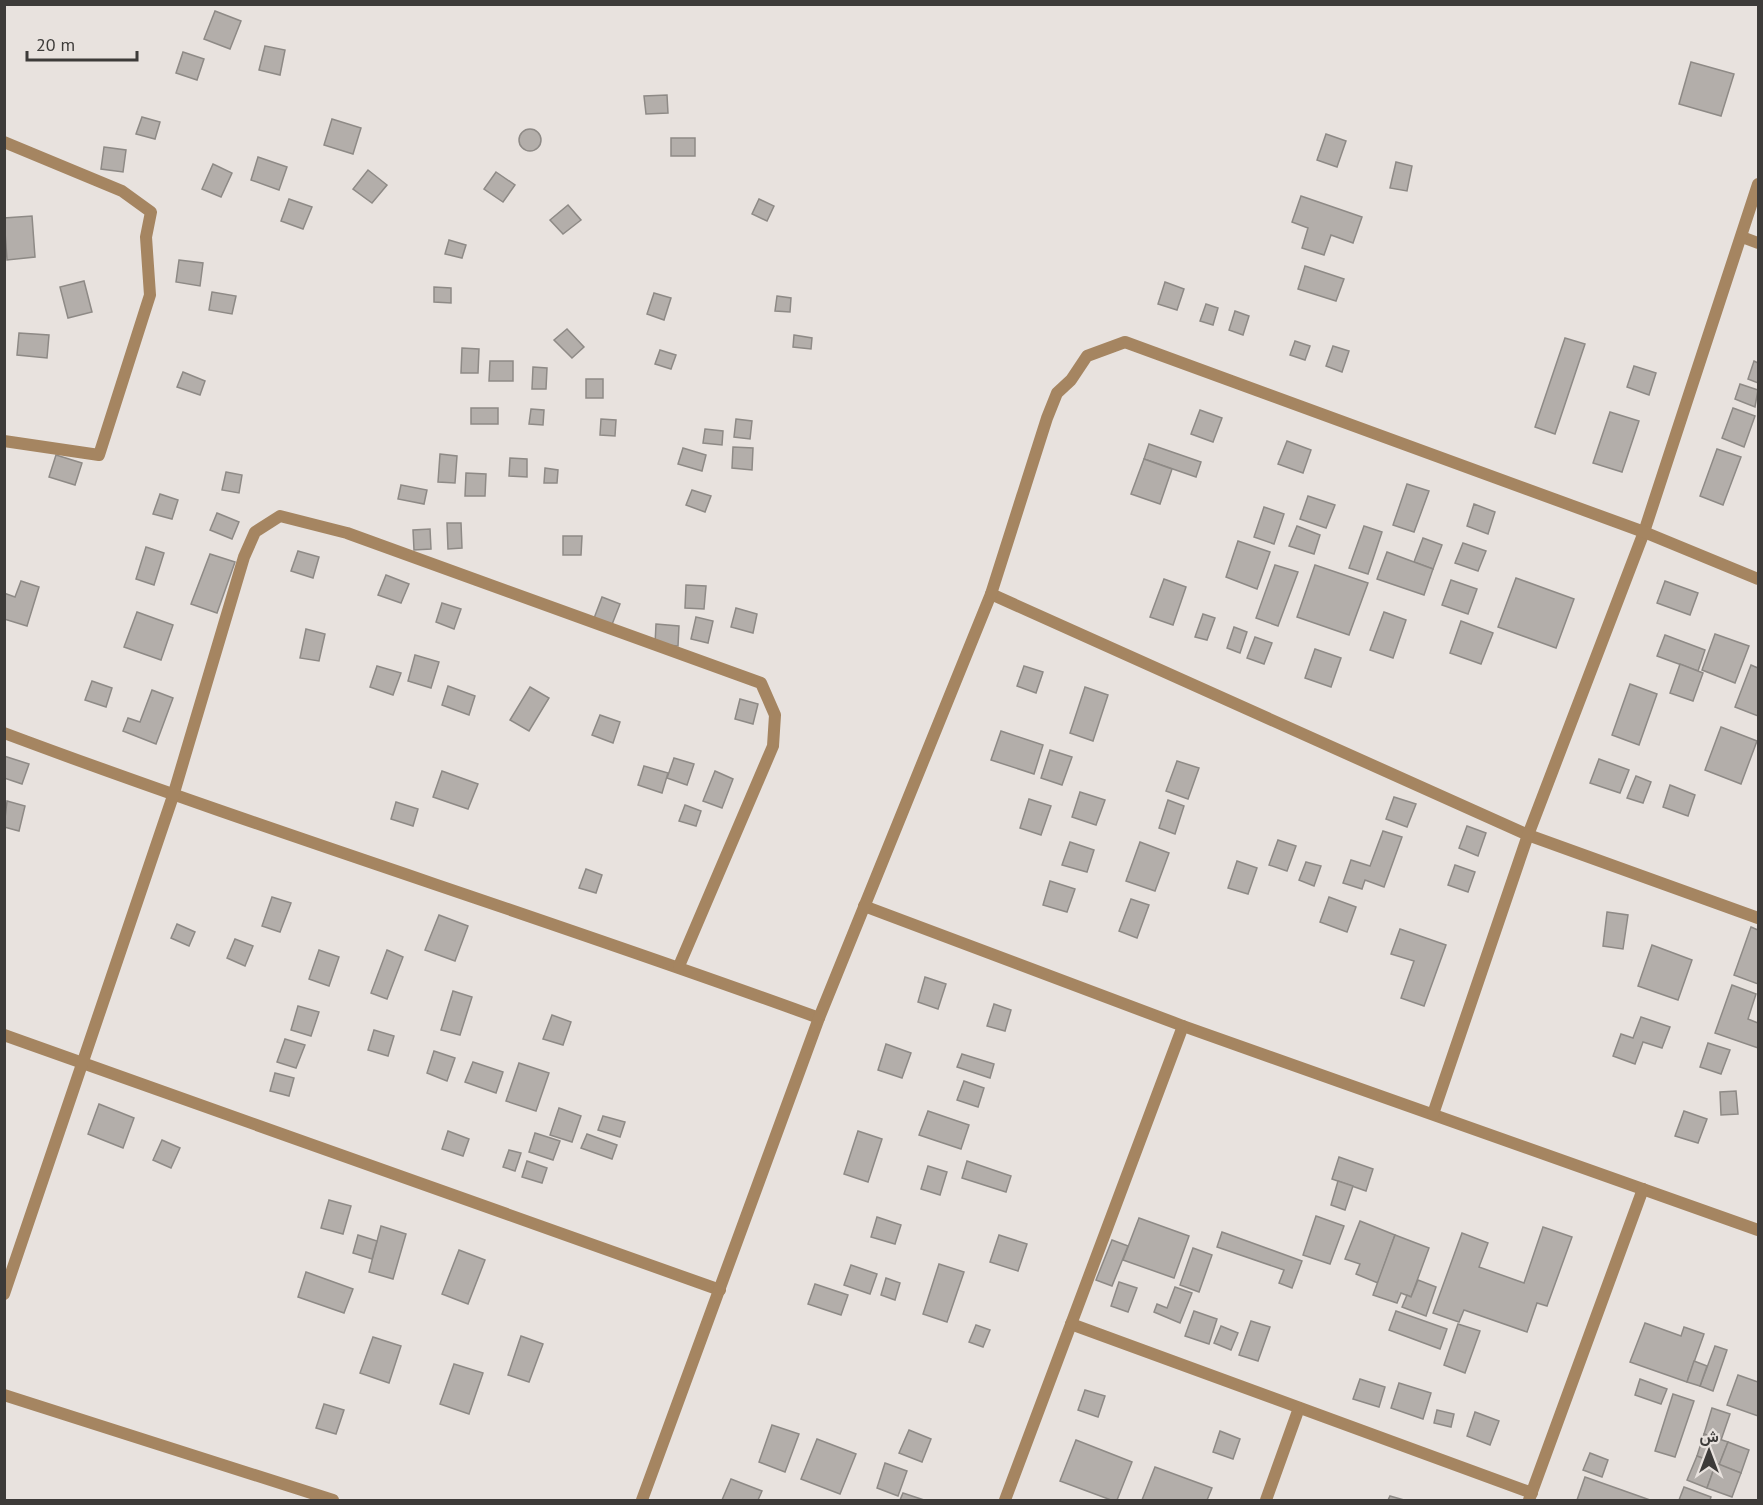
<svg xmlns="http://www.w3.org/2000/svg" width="1763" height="1505" viewBox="0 0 1763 1505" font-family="'PT Sans',Vazirmatn,sans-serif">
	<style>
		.building { fill: #b3aeaa; stroke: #8e8a86; stroke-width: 1.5 }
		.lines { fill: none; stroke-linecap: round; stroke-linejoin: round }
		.minor { stroke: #a58561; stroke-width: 12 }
	</style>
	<rect width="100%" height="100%" fill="#e8e2de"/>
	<g class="building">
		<path d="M215,11L241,21L230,49L204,39Z"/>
		<path d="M265,46L285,50L280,75L259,70Z"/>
		<path d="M183,52L204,59L197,80L176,73Z"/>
		<path d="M1691,62L1734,74L1721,116L1679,104Z"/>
		<path d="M667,95L668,113L646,114L644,96Z"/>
		<path d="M142,117L160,122L155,139L136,134Z"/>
		<path d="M332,119L361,128L353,154L324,145Z"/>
		<circle cx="530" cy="140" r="11"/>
		<path d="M1326,134L1346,141L1337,167L1317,160Z"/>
		<rect x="671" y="138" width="24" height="18"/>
		<path d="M104,147L126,150L123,172L101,169Z"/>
		<path d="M258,157L287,167L279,190L251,180Z"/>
		<path d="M1396,162L1412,166L1407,191L1390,188Z"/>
		<path d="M213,164L232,173L221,197L202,189Z"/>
		<path d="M368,170L387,185L372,203L353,189Z"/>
		<path d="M496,172L515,185L503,202L484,189Z"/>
		<path d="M1301,196L1362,217L1353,243L1331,235L1324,255L1302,248L1308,228L1292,222Z"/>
		<path d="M289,199L312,207L303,229L281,221Z"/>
		<path d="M759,199L774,206L767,221L752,214Z"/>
		<path d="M568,205L581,220L563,234L550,220Z"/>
		<path d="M32,216L35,257L7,260L4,218Z"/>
		<path d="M449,240L466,245L462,258L445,254Z"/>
		<path d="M179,260L203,263L200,286L176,282Z"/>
		<path d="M1305,266L1344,279L1336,301L1298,289Z"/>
		<path d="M84,281L92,312L68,318L60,287Z"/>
		<path d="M1165,282L1184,289L1177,310L1158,304Z"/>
		<path d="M434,287L451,288V303L434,302Z"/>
		<path d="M212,292L236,296L232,314L209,310Z"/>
		<path d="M654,293L671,298L664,320L647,314Z"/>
		<path d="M777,296L791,298L790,312L775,311Z"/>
		<path d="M1206,304L1218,308L1213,325L1200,321Z"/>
		<path d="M1235,311L1249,316L1243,335L1229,330Z"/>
		<path d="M567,329L584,347L572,358L554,340Z"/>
		<path d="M19,333L49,335L47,358L17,355Z"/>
		<path d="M794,335L812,338L811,349L793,347Z"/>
		<path d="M1565,338L1585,344L1555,434L1535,427Z"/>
		<path d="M1295,341L1310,346L1305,360L1290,355Z"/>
		<path d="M1333,346L1349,351L1342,372L1326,366Z"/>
		<path d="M462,348L479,349L478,373H461Z"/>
		<path d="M660,350L676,355L671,369L655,364Z"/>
		<path d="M490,361H513V381H489Z"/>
		<path d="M1754,361L1758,363V383L1748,379Z"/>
		<path d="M1634,366L1656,373L1649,395L1627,387Z"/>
		<path d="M533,367L547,368L546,389H532Z"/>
		<path d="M183,372L205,381L200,395L177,387Z"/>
		<rect x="586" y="379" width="17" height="19"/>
		<path d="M1740,384L1758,390L1755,407L1735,399Z"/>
		<rect x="471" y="408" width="27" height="16"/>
		<path d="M1733,408L1755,416L1744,447L1722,438Z"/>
		<path d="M531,409L544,410L543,425L529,424Z"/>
		<path d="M1200,410L1222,418L1213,442L1191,434Z"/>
		<path d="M1610,412L1639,421L1622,472L1593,463Z"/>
		<path d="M601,419L616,420L615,436L600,435Z"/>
		<path d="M736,419L752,421L750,439L734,437Z"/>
		<path d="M705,429L723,431L722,445L703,443Z"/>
		<path d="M1287,441L1311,450L1303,473L1278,464Z"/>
		<path d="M1149,444L1201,462L1196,477L1144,459Z"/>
		<path d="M733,447L753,448L752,470L732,468Z"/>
		<path d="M683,448L706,455L702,471L678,464Z"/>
		<path d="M1717,449L1741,457L1723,505L1700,496Z"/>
		<path d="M440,454L457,456L455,483L438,482Z"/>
		<path d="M56,455L82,463L75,485L49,477Z"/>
		<path d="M510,458L527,459V477L509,476Z"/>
		<path d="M1144,459L1172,469L1160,504L1131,494Z"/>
		<path d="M545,468L558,470L557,483H544Z"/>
		<path d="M226,472L242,475L239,493L222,490Z"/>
		<path d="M466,473L486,474L485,496H465Z"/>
		<path d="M1407,484L1429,491L1414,532L1393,525Z"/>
		<path d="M401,485L427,490L424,504L398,499Z"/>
		<path d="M692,490L711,496L705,512L686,505Z"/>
		<path d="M160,494L178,500L172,519L153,514Z"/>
		<path d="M1308,496L1335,505L1326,528L1300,519Z"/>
		<path d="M1474,504L1495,512L1488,534L1467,526Z"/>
		<path d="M1264,507L1284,514L1274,544L1254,537Z"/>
		<path d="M217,513L239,522L232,539L210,530Z"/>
		<path d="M447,523H461L462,548L448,549Z"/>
		<path d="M1297,526L1320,535L1314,554L1289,546Z"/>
		<path d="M1364,526L1382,532L1368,574L1349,568Z"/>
		<path d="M430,529L431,549L414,550L413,530Z"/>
		<path d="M563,536H582L581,555H563Z"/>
		<path d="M1423,538L1442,545L1433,569L1414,562Z"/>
		<path d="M1238,541L1270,552L1257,589L1226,577Z"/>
		<path d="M1463,543L1486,551L1478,571L1455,563Z"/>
		<path d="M146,547L164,553L154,585L136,579Z"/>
		<path d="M298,551L319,557L313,578L291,571Z"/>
		<path d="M1387,552L1433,569L1424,595L1377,579Z"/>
		<path d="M210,554L235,562L217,613L191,604Z"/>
		<path d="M1275,565L1298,572L1278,626L1256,618Z"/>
		<path d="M1315,565L1368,583L1349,635L1297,617Z"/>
		<path d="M386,575L409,584L401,603L378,595Z"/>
		<path d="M1516,578L1574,599L1556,648L1498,627Z"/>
		<path d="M1164,579L1186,587L1173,625L1150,617Z"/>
		<path d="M1451,580L1477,589L1468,614L1442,605Z"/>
		<path d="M21,581L39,587L27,626L4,619V593L15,597Z"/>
		<path d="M1665,581L1698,593L1690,615L1657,603Z"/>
		<path d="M686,585L706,586L704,609L685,608Z"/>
		<path d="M602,597L620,604L611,627L593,621Z"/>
		<path d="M442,603L461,609L454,629L436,622Z"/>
		<path d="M736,608L757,614L753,633L731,627Z"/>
		<path d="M137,612L173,625L161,660L124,647Z"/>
		<path d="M1384,612L1406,620L1393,658L1370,650Z"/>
		<path d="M1203,614L1215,618L1207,640L1195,637Z"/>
		<path d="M696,617L713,621L708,643L691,639Z"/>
		<path d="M1461,621L1493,633L1481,664L1450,653Z"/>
		<path d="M656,624L679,626L678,646L655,644Z"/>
		<path d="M1234,627L1247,632L1240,653L1227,648Z"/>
		<path d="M306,629L325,634L319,661L300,658Z"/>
		<path d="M1715,634L1749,646L1735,683L1702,670Z"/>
		<path d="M1665,635L1705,650L1698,671L1657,656Z"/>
		<path d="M1255,637L1272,643L1264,664L1247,658Z"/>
		<path d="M1315,649L1341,658L1331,687L1305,678Z"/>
		<path d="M415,655L439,662L431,688L408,681Z"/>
		<path d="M1680,664L1703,673L1693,701L1670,693Z"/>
		<path d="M1751,665L1758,668V716L1735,707Z"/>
		<path d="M377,666L401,673L393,695L370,687Z"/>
		<path d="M1024,666L1043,672L1036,693L1017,686Z"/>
		<path d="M92,681L112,688L106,707L85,700Z"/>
		<path d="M1630,684L1657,694L1639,745L1612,735Z"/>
		<path d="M448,686L475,696L469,715L442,705Z"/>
		<path d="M530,687L549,698L529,731L510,720Z"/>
		<path d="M1085,687L1108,695L1093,741L1070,733Z"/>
		<path d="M152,690L173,698L156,744L123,731L128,718L140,722Z"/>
		<path d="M740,699L758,704L753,724L735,719Z"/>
		<path d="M600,715L620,722L613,743L592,735Z"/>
		<path d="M1721,727L1757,741L1741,784L1705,770Z"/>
		<path d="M1001,731L1043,745L1034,774L991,760Z"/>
		<path d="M1050,750L1072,757L1062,785L1041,778Z"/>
		<path d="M4,756L29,764L22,784L4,778Z"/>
		<path d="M674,758L694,764L687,785L667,778Z"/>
		<path d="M1599,759L1629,770L1620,793L1590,783Z"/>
		<path d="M1177,761L1199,768L1188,799L1166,791Z"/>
		<path d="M644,766L668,773L662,793L638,785Z"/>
		<path d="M442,771L478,784L468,809L433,797Z"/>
		<path d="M715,771L733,779L722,808L703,801Z"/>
		<path d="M1636,776L1651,782L1643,803L1627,798Z"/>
		<path d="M1670,785L1695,795L1688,816L1663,807Z"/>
		<path d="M1080,792L1105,800L1096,825L1072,817Z"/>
		<path d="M1394,797L1416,804L1407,827L1386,819Z"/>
		<path d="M1029,799L1051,806L1041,835L1020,828Z"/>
		<path d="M1168,800L1184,806L1175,834L1159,828Z"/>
		<path d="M7,801L25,806L19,831L4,827Z"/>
		<path d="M396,802L418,809L413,826L391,819Z"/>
		<path d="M685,805L701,811L696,826L679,821Z"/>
		<path d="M1467,826L1486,833L1478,856L1459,848Z"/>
		<path d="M1383,831L1402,837L1384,887L1365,880L1362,889L1343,883L1351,860L1370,866Z"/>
		<path d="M1278,840L1296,846L1287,871L1269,865Z"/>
		<path d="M1070,842L1094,850L1087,872L1062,865Z"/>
		<path d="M1140,842L1169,853L1155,891L1126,881Z"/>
		<path d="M1237,861L1257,868L1248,894L1228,888Z"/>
		<path d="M1306,862L1321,866L1314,886L1299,880Z"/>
		<path d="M1455,865L1475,872L1468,892L1448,885Z"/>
		<path d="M586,869L602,875L596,893L579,888Z"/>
		<path d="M1050,881L1075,889L1067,912L1043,905Z"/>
		<path d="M272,897L291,903L280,932L262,926Z"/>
		<path d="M1329,897L1356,907L1347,932L1320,922Z"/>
		<path d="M1131,899L1149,905L1137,938L1119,931Z"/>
		<path d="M1607,912L1628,915L1623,949L1603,946Z"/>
		<path d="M439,915L468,926L455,961L425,950Z"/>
		<path d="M177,924L195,932L189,946L171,938Z"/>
		<path d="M1751,927L1758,930V984L1734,975Z"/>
		<path d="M1400,929L1446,945L1424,1006L1401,998L1414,961L1391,954Z"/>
		<path d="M235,939L253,946L245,966L227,958Z"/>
		<path d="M1652,945L1692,960L1678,1000L1638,986Z"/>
		<path d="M319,950L339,957L329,986L309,979Z"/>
		<path d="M387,950L403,957L387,999L371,993Z"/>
		<path d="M925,977L946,984L938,1009L918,1002Z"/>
		<path d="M1732,985L1756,994L1748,1019L1758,1023V1048L1715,1033Z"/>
		<path d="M453,991L472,997L460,1035L441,1030Z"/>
		<path d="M994,1004L1011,1010L1005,1031L987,1026Z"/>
		<path d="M298,1006L319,1012L311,1036L291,1030Z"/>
		<path d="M552,1015L571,1022L563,1045L543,1039Z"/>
		<path d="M1641,1017L1670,1027L1662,1048L1643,1042L1635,1064L1613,1056L1621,1034L1633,1038Z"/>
		<path d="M374,1030L394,1036L388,1056L368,1050Z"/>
		<path d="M285,1039L305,1045L296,1068L277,1062Z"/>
		<path d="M1708,1043L1730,1050L1721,1074L1700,1067Z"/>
		<path d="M886,1044L911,1053L902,1078L878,1070Z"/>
		<path d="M434,1051L455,1058L447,1081L427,1073Z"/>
		<path d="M962,1054L994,1064L990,1078L957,1067Z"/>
		<path d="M473,1062L503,1072L496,1093L465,1082Z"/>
		<path d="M519,1063L549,1073L536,1111L506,1101Z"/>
		<path d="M275,1073L294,1078L289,1096L270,1091Z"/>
		<path d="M964,1081L984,1088L978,1107L957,1100Z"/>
		<path d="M1736,1091L1738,1114L1721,1115L1720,1092Z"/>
		<path d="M99,1104L134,1118L123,1148L88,1134Z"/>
		<path d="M559,1108L581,1116L572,1142L550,1135Z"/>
		<path d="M928,1111L969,1125L961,1149L919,1135Z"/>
		<path d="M1684,1111L1707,1119L1698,1143L1675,1136Z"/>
		<path d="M603,1116L625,1122L620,1137L598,1130Z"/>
		<path d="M448,1131L469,1139L463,1156L442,1149Z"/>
		<path d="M858,1131L882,1139L868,1182L844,1174Z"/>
		<path d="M535,1133L560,1141L553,1160L529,1152Z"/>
		<path d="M587,1134L617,1145L612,1159L581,1148Z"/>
		<path d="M162,1140L180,1148L171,1168L153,1160Z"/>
		<path d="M509,1150L521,1153L515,1171L503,1167Z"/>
		<path d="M1339,1157L1373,1169L1366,1191L1332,1179Z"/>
		<path d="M527,1161L547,1168L542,1183L522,1177Z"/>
		<path d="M967,1161L1011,1176L1006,1192L962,1178Z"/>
		<path d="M928,1166L947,1172L940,1195L921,1189Z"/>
		<path d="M1338,1181L1353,1186L1345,1210L1331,1205Z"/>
		<path d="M329,1200L351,1206L343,1234L321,1228Z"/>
		<path d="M1316,1216L1344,1226L1330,1264L1303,1255Z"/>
		<path d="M877,1217L901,1225L895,1244L871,1237Z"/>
		<path d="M1139,1218L1189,1236L1174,1278L1123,1260Z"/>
		<path d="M1360,1221L1395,1235L1378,1283L1356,1274L1360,1264L1345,1259Z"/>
		<path d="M381,1226L406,1234L393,1279L369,1272Z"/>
		<path d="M1543,1227L1572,1237L1547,1306L1537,1303L1527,1332L1464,1310L1459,1322L1433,1313L1462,1233L1488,1243L1479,1267L1524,1283Z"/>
		<path d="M1222,1232L1302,1261L1292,1288L1279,1283L1284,1270L1217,1247Z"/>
		<path d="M358,1235L377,1241L372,1259L353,1253Z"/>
		<path d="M999,1235L1027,1244L1018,1271L990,1262Z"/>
		<path d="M1395,1235L1429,1248L1411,1297L1401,1293L1397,1303L1373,1295Z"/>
		<path d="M1112,1240L1128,1246L1112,1286L1096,1280Z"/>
		<path d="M1193,1248L1212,1255L1199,1292L1180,1285Z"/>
		<path d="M459,1250L485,1260L468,1304L442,1294Z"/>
		<path d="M939,1264L964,1272L947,1322L923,1314Z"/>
		<path d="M851,1265L877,1274L870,1294L844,1285Z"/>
		<path d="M306,1272L353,1289L344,1313L298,1297Z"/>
		<path d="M886,1278L900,1283L895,1300L881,1295Z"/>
		<path d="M1418,1280L1436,1287L1426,1316L1402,1307L1407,1295L1411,1297Z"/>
		<path d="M1119,1282L1137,1288L1128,1312L1111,1306Z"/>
		<path d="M815,1284L848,1295L841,1315L808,1304Z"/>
		<path d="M1175,1287L1192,1293L1180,1323L1154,1312L1157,1304L1167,1308Z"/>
		<path d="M1194,1311L1217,1319L1209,1344L1185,1336Z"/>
		<path d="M1396,1311L1447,1329L1440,1349L1389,1330Z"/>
		<path d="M1251,1321L1270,1327L1258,1361L1239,1355Z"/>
		<path d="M1645,1323L1681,1336L1684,1327L1704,1334L1687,1382L1630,1362Z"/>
		<path d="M1458,1324L1480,1331L1465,1373L1444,1365Z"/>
		<path d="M976,1325L990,1330L983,1347L969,1342Z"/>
		<path d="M1221,1326L1238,1333L1231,1350L1214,1343Z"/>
		<path d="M521,1336L543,1344L529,1382L508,1375Z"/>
		<path d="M373,1337L401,1346L389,1383L360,1373Z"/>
		<path d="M1715,1346L1727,1350L1713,1391L1700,1386Z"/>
		<path d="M1694,1361L1707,1366L1700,1386L1687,1382Z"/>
		<path d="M454,1364L483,1373L469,1414L440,1404Z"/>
		<path d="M1738,1375L1758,1382V1416L1727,1405Z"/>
		<path d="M1360,1379L1385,1387L1379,1407L1353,1399Z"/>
		<path d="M1640,1379L1667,1389L1661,1404L1635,1395Z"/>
		<path d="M1399,1383L1431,1393L1423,1419L1391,1408Z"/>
		<path d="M1085,1390L1105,1396L1098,1417L1078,1410Z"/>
		<path d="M1673,1394L1694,1401L1675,1457L1655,1451Z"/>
		<path d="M324,1404L344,1410L336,1434L316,1428Z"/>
		<path d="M1712,1408L1730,1414L1721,1440L1704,1434Z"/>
		<path d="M1437,1410L1454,1414L1451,1427L1434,1423Z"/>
		<path d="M1475,1412L1499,1421L1490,1445L1467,1436Z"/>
		<path d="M772,1425L799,1434L785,1472L759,1462Z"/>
		<path d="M909,1430L931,1439L922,1462L899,1453Z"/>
		<path d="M1220,1431L1240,1439L1233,1459L1213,1452Z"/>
		<path d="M1704,1434L1728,1442L1719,1465L1697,1456Z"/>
		<path d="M817,1439L856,1454L840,1494L801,1479Z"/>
		<path d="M1076,1440L1132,1462L1117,1500H1111L1060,1481Z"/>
		<path d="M1728,1442L1749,1450L1741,1473L1719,1465Z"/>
		<path d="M1590,1453L1608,1460L1602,1477L1583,1470Z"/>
		<path d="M1697,1456L1716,1463L1707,1488L1687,1480Z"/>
		<path d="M885,1463L907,1471L898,1496L877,1488Z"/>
		<path d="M1716,1463L1741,1473L1732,1497L1707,1488Z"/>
		<path d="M1155,1467L1212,1488L1207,1500H1142Z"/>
		<path d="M1585,1477L1650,1500H1577Z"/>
		<path d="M731,1479L762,1491L758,1500H722Z"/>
		<path d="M1684,1487L1711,1497L1710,1500H1679Z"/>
		<path d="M903,1493L924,1500H900Z"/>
		<path d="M1390,1496L1404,1500H1388Z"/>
	</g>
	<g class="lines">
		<g class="minor">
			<path d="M4,142L122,191L151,212L146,237L150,295L99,455L4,441"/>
			<path d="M1742,237L1758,243"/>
			<path d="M991,594L1528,835L1758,918"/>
			<path d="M4,733C274,834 549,919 819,1018"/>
			<path d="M864,906L1183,1026L1758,1230"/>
			<path d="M4,1035L720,1290"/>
			<path d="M1433,1114L1528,835L1644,532L1758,184"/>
			<path d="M4,1294L173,796L244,557L255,532L280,516L347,533L761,683L775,715L773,746L679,966"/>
			<path d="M1071,1324L1532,1493"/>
			<path d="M4,1395L333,1500"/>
			<path d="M642,1500L819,1018L991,594L1047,418L1057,393L1071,380L1087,356L1125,342L1644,532L1758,579"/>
			<path d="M1005,1500L1183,1026"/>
			<path d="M1266,1500L1299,1408"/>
			<path d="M1529,1500L1643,1189"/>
		</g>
	</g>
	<rect width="1763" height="1505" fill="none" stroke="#3d3b39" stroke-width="12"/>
	<g transform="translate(1709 1451)" stroke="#e8e2de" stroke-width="4.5" paint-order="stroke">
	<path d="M0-4.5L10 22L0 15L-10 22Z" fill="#3d3b39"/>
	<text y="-9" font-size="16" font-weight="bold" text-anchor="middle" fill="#3d3b39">ش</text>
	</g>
	<path d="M27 51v9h110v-9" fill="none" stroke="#3d3b39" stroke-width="3"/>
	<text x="36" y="51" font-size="18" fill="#3d3b39" stroke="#e8e2de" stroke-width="4.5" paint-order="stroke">20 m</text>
</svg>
